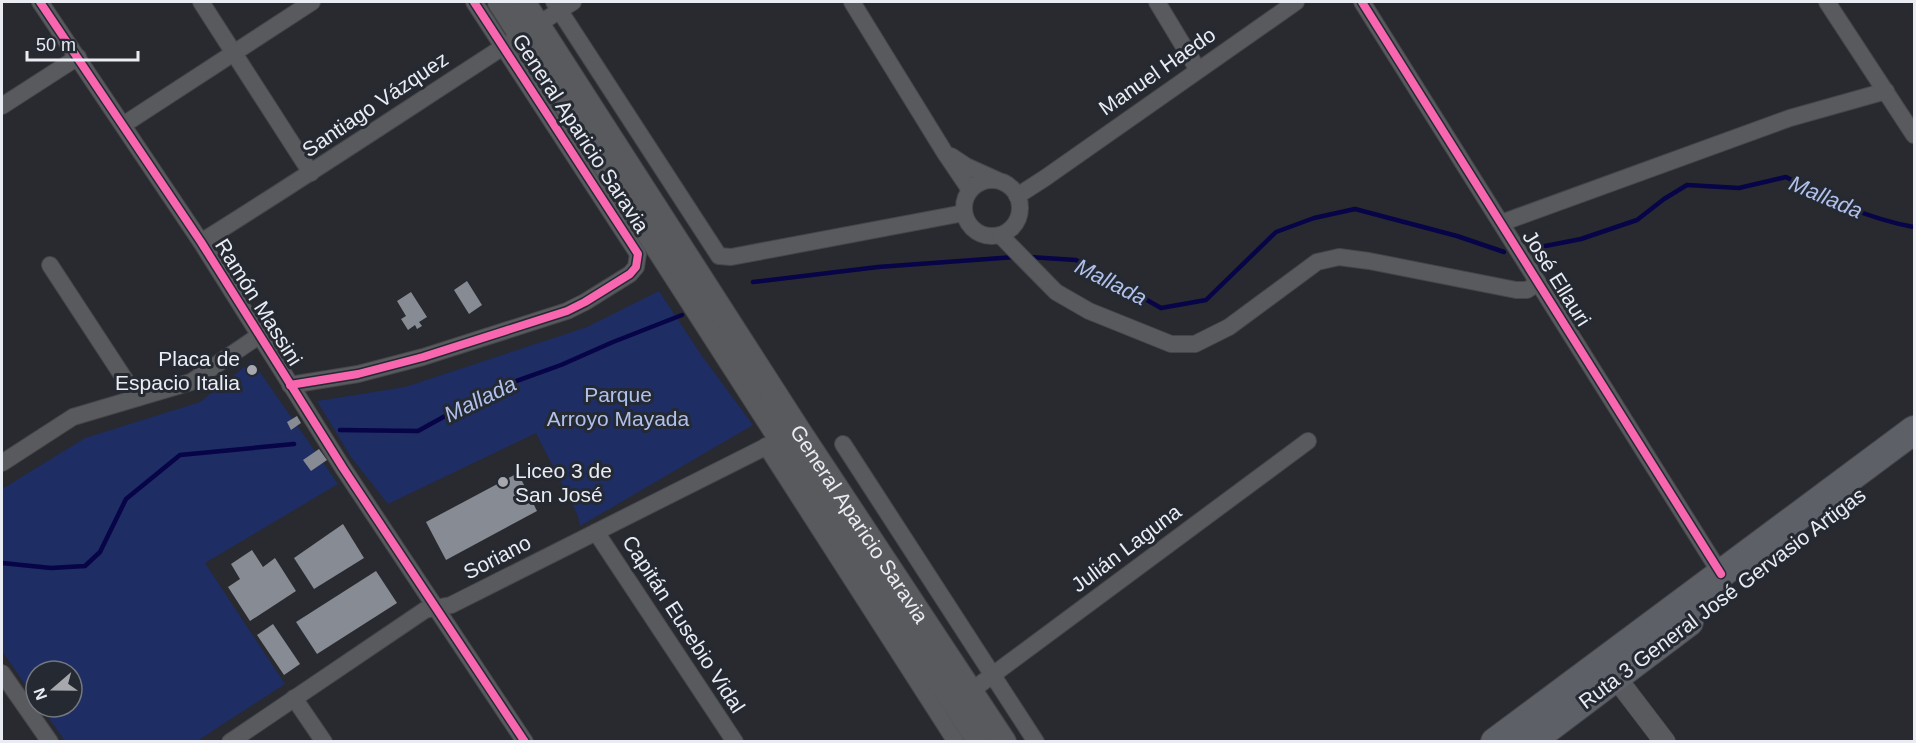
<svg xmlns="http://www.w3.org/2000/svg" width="1916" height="743" viewBox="0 0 1916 743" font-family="Arial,sans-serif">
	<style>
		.green { fill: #1e2d63 }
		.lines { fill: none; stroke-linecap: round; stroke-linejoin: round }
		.stream { stroke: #070448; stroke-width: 4.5 }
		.building { fill: #878b94 }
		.minor-casing { stroke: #45464b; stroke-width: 18 }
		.tertiary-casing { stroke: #45464b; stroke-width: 22 }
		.secondary-casing { stroke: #45464b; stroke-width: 26 }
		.trunk-casing { stroke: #45464b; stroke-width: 30 }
		.minor { stroke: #595a5e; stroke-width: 16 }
		.tertiary { stroke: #595a5e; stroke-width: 21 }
		.secondary { stroke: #595a5e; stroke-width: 24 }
		.trunk { stroke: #5e6068; stroke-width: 28 }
		.cycleway-casing { stroke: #252932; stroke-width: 11 }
		.cycleway { stroke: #f766af; stroke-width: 8 }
		.poi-dot { fill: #a6a8ae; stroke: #252932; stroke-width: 2 }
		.labels { text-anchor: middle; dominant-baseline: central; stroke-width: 6; stroke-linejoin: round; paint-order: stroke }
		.street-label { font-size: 21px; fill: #eaecf3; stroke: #252932 }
		.poi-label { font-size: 21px; fill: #eaecf3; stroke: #252932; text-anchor: end }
		.park-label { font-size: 21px; fill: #b0c1ec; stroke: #252932 }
		.water-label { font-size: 22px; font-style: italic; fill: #b0c1eb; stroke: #252932 }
	</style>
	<rect width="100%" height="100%" fill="#282a2f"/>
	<g class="green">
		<path d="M659,291L702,356L753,425L580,526L578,516L536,433L388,504L351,457L317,401L405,387L587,327Z"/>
		<path d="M252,361L338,484L205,563L285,684L197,741H65L41,707H72V671H36V700L2,651V489L85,438L200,402Z"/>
	</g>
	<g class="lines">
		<g class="stream">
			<path d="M1535,248L1581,239L1637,220L1664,199L1687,185L1739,188L1786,177C1827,199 1868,219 1914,227"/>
			<path d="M1029,257L1076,260L1161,308L1206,300L1276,232L1314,218L1355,209L1457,236L1504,252"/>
			<path d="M753,282L878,267L1015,257"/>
			<path d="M340,430L418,431L494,389L561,365L613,342L682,315"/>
			<path d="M2,563L51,568L85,566L100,552L126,499L180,455L294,444"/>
		</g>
	</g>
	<g class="building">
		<path d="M467,281L482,305L469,314L454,290Z"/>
		<path d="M411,292L427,317L419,322L422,326L417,329L415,325L408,330L401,319L406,316L397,301Z"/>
		<path d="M297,416L301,423L291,430L287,422Z"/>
		<path d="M319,449L327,460L311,471L303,460Z"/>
		<path d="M518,473L537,511L446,560L426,522Z"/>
		<path d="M343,524L364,558L314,589L294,558Z"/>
		<path d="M252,550L263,567L275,558L296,591L250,621L228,587L240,579L231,564Z"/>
		<path d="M376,571L397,603L317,654L296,622Z"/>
		<path d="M273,624L300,664L284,675L257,635Z"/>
	</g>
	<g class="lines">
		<defs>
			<g id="minor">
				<path d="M40,2L201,242L343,468L525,742"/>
				<path d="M201,2L311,173"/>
				<path d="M554,2L719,256L731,257L964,213"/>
				<path d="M852,2L945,153L970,190"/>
				<path d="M1157,2L1198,70"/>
				<path d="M1362,2L1721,574"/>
				<path d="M1827,2L1914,135"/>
				<path d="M2,106L78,57"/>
				<path d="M123,125L312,2"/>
				<path d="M951,156L966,166L997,180"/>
				<circle cx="992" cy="208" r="28"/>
				<path d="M1017,196L1045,178L1296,2"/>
				<path d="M1501,223L1790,118L1886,91"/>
				<path d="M1000,235L1056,292L1089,311L1171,344H1195L1229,327L1317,262L1339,257L1369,261L1516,290H1527L1538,283"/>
				<path d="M201,242C326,164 449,81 573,2"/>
				<path d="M50,265L137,398"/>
				<path d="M290,385L358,374L423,357L567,311L585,302L630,274L636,267L638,254L474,2"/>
				<path d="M843,444L1036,742"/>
				<path d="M766,446L956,742"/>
				<path d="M2,463L73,417L191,382L260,335"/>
				<path d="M596,532L735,742"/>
				<path d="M2,673L50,742"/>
				<path d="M971,691L1308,441"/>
				<path d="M294,698L324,742"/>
				<path d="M230,742L425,610L451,605L789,435"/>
			</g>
			<path id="tertiary" d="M1607,666L1665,742"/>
			<g id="secondary">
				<path d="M500,2L781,439L980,742"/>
				<path id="s1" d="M523,2L798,430L1004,742"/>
			</g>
			<g id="trunk">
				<path d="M1495,742L1914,430"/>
				<path d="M1530,742L1689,622"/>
			</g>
		</defs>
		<use href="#minor" class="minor-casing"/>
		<use href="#tertiary" class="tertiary-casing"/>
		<use href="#secondary" class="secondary-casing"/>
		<use href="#trunk" class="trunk-casing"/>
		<use href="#minor" class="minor"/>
		<use href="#tertiary" class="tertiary"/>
		<use href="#secondary" class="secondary"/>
		<use href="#trunk" class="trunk"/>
		<defs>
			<g id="cycleway">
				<path d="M40,2L201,242L343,468L525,742"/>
				<path d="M1362,2L1721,574"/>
				<path d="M290,385L358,374L423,357L567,311L585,302L630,274L636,267L638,254L474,2"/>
			</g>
		</defs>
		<use href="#cycleway" class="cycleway-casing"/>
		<use href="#cycleway" class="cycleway"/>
	</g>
	<g class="poi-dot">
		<circle cx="252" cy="370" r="6"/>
		<circle cx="503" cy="482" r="6"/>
	</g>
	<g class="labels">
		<g class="street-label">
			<text transform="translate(1157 71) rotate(-35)">Manuel Haedo</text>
			<text transform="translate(375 104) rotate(-34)">Santiago Vázquez</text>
			<text transform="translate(581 133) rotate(57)">General Aparicio Saravia</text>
			<text transform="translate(1557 278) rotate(58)">José Ellauri</text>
			<text transform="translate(259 302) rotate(58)">Ramón Massini</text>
			<text stroke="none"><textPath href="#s1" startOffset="621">General Aparicio Saravia</textPath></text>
			<text transform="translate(1126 548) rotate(-37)">Julián Laguna</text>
			<text transform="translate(497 557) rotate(-27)">Soriano</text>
			<text transform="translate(1722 598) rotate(-37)">Ruta 3 General José Gervasio Artigas</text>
			<text transform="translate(684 624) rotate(57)">Capitán Eusebio Vidal</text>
		</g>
		<g class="poi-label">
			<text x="240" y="358">Placa de<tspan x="240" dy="24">Espacio Italia</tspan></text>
			<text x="515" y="470" text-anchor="start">Liceo 3 de<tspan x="515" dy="24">San José</tspan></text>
		</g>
		<g class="park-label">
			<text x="618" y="394">Parque<tspan x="618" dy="24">Arroyo Mayada</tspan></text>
		</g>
		<g class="water-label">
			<text transform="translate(1826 197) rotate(23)">Mallada</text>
			<text transform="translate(1111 282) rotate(27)">Mallada</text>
			<text transform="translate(480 399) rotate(-26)">Mallada</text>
		</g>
	</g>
	<rect width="1916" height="743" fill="none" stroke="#eaecf3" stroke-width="6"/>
	<g transform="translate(54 689) rotate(250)"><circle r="28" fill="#252932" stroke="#74777f" stroke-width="1.5"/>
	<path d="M0-4.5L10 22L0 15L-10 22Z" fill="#a6a8ae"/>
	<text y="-9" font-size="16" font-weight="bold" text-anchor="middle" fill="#eaecf3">N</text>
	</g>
	<path d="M27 51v9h111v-9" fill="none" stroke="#eaecf3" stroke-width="3"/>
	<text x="36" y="51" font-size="18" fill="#eaecf3" stroke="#252932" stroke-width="4.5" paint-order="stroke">50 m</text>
</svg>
